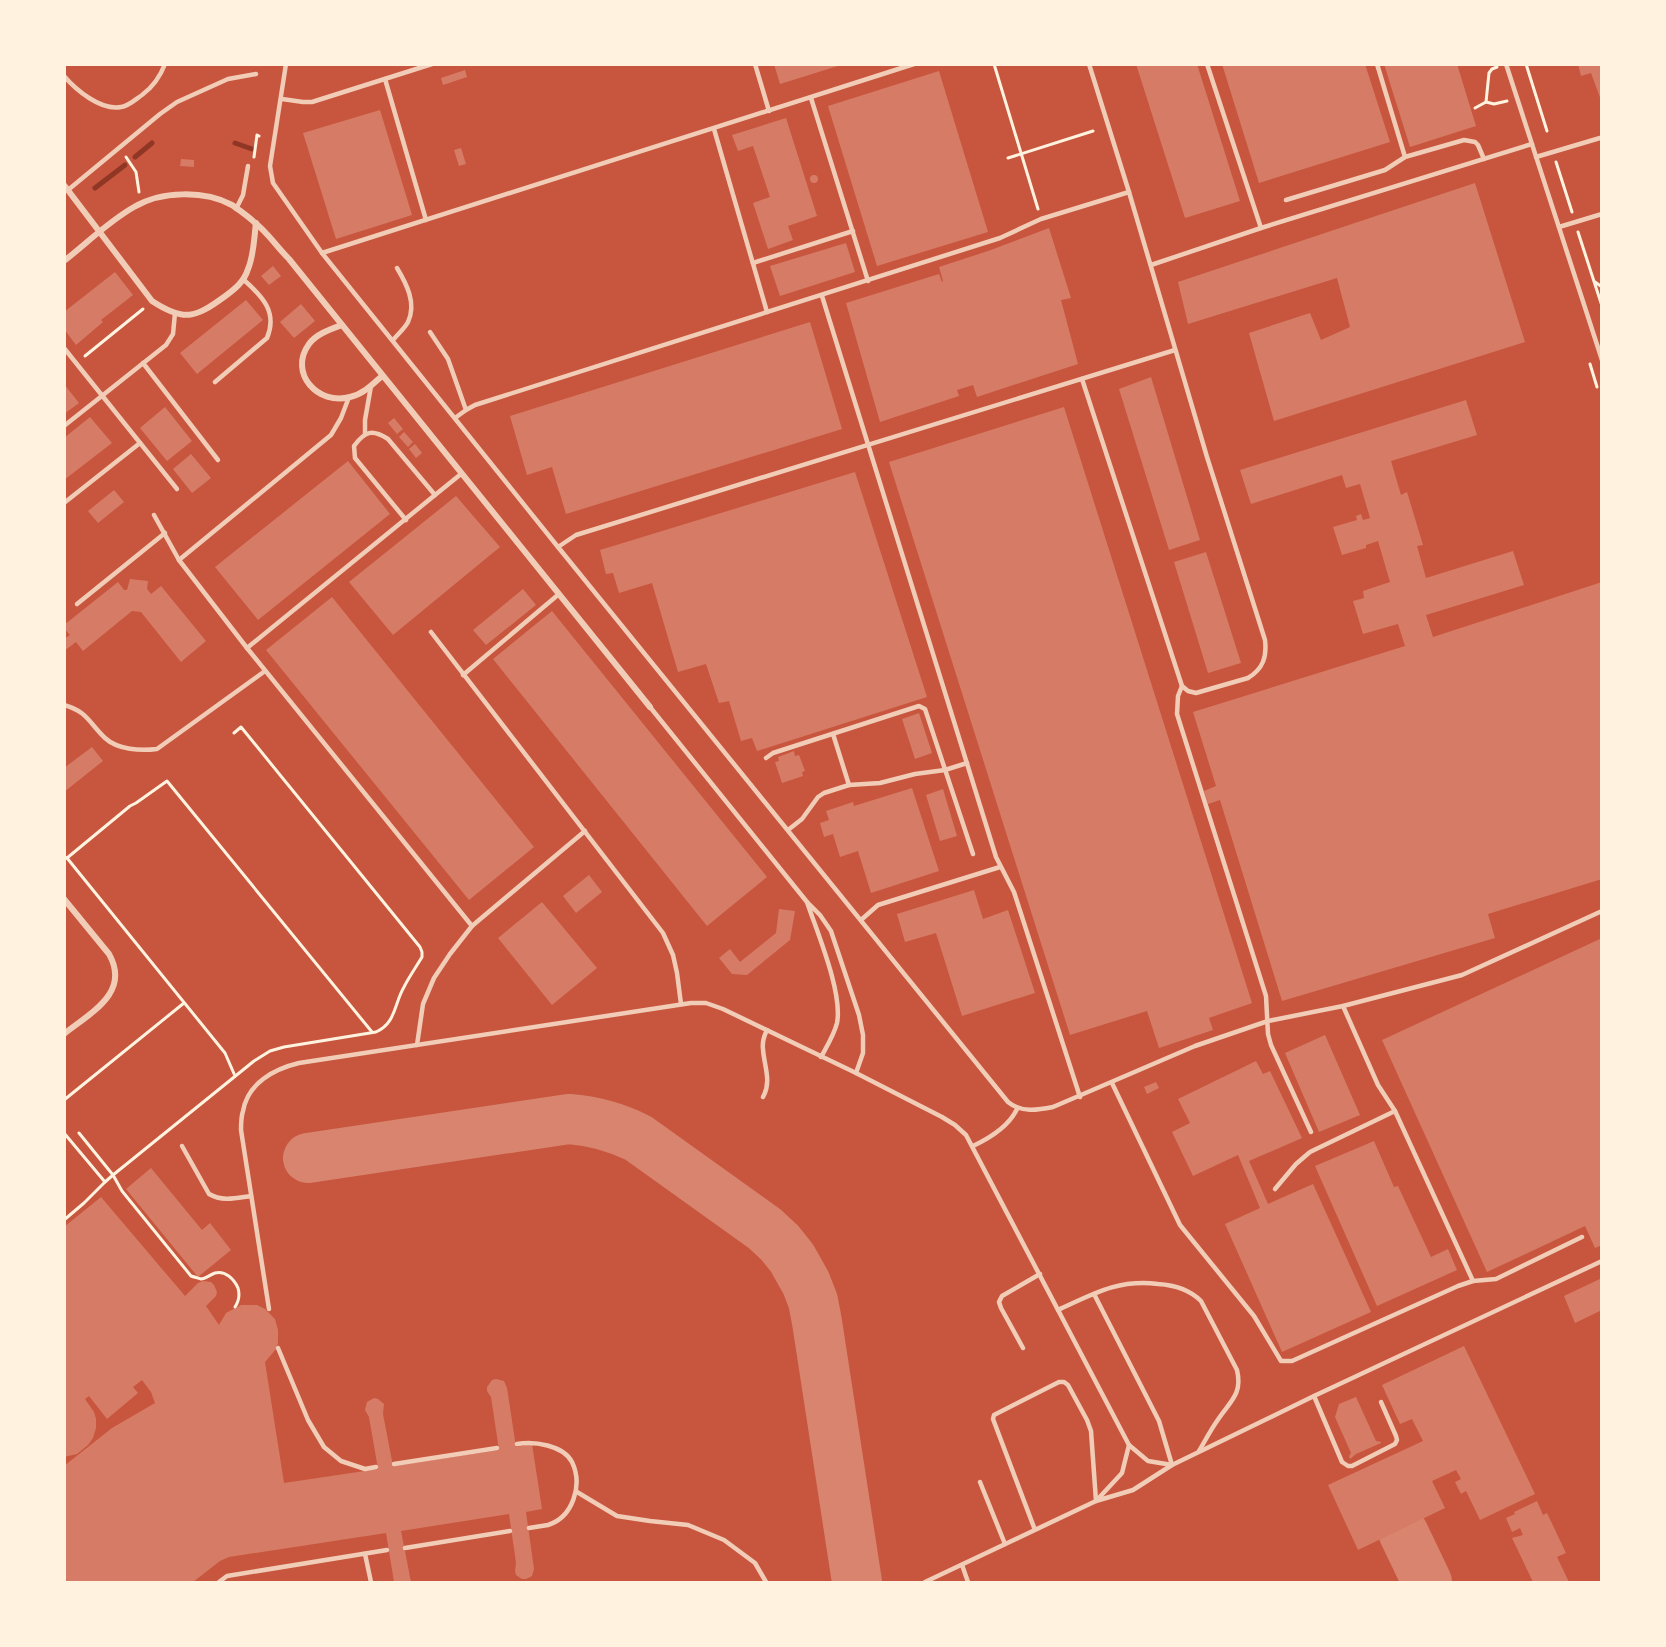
<svg xmlns="http://www.w3.org/2000/svg" width="1666" height="1647" viewBox="0 0 1666 1647" font-family="'Noto Serif',serif">
	<style>
		.lines { fill: none; stroke-linecap: round; stroke-linejoin: round }
		.stream { stroke: #8f3625; stroke-width: 5 }
		.taxiway { stroke: #d8846e; stroke-width: 50 }
		.building { fill: #d67c66 }
		.path { stroke: #fff3e0; stroke-width: 3 }
		.service { stroke: #f1ccb7; stroke-width: 4.5 }
		.minor { stroke: #f1ccb7; stroke-width: 6 }
	</style>
	<rect width="100%" height="100%" fill="#c8553d"/>
	<g class="lines">
		<g class="stream">
			<path d="M235,143L252,149"/>
			<path d="M135,157L152,143"/>
			<path d="M95,188L125,165"/>
		</g>
		<g class="taxiway">
			<path d="M308,1158L569,1119C594,1121 616,1127 638,1138L765,1229L780,1243L792,1258L806,1283L813,1301L817,1322L857,1582"/>
			<path d="M1403,1532L1427,1582"/>
		</g>
	</g>
	<g class="building">
		<path d="M774,64H841V65L780,84Z"/>
		<path d="M1136,64H1197L1240,201L1185,218Z"/>
		<path d="M1222,64H1365L1390,142L1259,183Z"/>
		<path d="M1384,64H1457L1476,126L1410,147Z"/>
		<path d="M1578,64H1602V103L1591,73L1581,76Z"/>
		<path d="M465,70L467,77L443,85L441,78Z"/>
		<path d="M939,71L988,232L877,266L828,106Z"/>
		<path d="M380,110L412,215L336,239L303,133Z"/>
		<path d="M786,118L817,216L788,226L793,240L768,249L753,203L770,197L753,146L738,151L732,135Z"/>
		<path d="M461,148L466,164L459,166L454,150Z"/>
		<path d="M181,159L194,160V167L180,166Z"/>
		<circle cx="814" cy="179" r="4"/>
		<path d="M1475,183L1525,342L1274,421L1249,333L1310,313L1321,340L1350,327L1337,278L1188,324L1178,282Z"/>
		<path d="M1049,228L1071,298L1061,300L1078,364L977,397L973,385L957,390L959,396L880,422L846,303L939,274L942,282L943,281L939,267L988,251Z"/>
		<path d="M846,243L855,272L780,296L770,266Z"/>
		<path d="M273,266L281,276L269,285L261,276Z"/>
		<path d="M115,272L133,295L101,320L103,322L76,345L64,329V312Z"/>
		<path d="M246,300L263,320L197,374L180,353Z"/>
		<path d="M301,304L315,321L294,338L280,322Z"/>
		<path d="M810,322L842,429L566,514L552,467L527,475L510,416Z"/>
		<path d="M1151,377L1200,540L1169,550L1119,389Z"/>
		<path d="M64,384L79,403L64,414Z"/>
		<path d="M1466,400L1477,435L1391,461L1401,495L1407,492L1423,545L1417,546L1426,578L1513,551L1524,585L1426,615L1433,637L1602,582V879L1488,914L1495,938L1282,1001L1220,800L1208,804L1204,791L1216,786L1193,712L1405,646L1398,624L1363,634L1353,601L1364,598L1363,591L1390,582L1378,541L1366,545V548L1342,555L1333,527L1357,520L1356,516L1361,514L1363,520L1370,518L1360,484L1346,488L1342,475L1251,504L1240,470Z"/>
		<path d="M165,407L192,441L167,461L140,428Z"/>
		<path d="M1064,407L1252,1003L1209,1018L1213,1030L1159,1048L1147,1011L1070,1035L889,462Z"/>
		<path d="M90,417L112,443L64,480V438Z"/>
		<path d="M394,418L403,429L397,434L388,423Z"/>
		<path d="M404,432L413,442L408,447L399,437Z"/>
		<path d="M415,444L422,453L416,458L409,449Z"/>
		<path d="M191,454L211,478L192,493L173,469Z"/>
		<path d="M348,461L390,514L258,620L215,567Z"/>
		<path d="M855,472L927,697L757,751L752,738L741,741L729,701L719,703L706,664L678,672L652,583L619,593L613,573L606,574L600,550Z"/>
		<path d="M114,490L124,502L98,523L88,511Z"/>
		<path d="M456,496L500,547L393,635L349,582Z"/>
		<path d="M1206,552L1241,663L1208,673L1174,562Z"/>
		<path d="M130,579L148,581L147,589L151,594L161,586L206,641L181,662L141,612L132,611L83,651L76,642L64,651V639L70,635L64,628V625L118,582L124,590H127Z"/>
		<path d="M523,589L536,605L486,645L473,630Z"/>
		<path d="M332,597L534,847L469,900L266,650Z"/>
		<path d="M552,611L767,877L707,926L493,659Z"/>
		<path d="M919,713L932,753L915,759L902,719Z"/>
		<path d="M92,747L103,761L64,792V768Z"/>
		<path d="M794,751L795,756L799,755L805,771L802,772L803,776L782,783L775,762L779,761L778,757Z"/>
		<path d="M912,788L939,871L871,893L858,851L840,857L833,834L824,837L820,823L829,820L826,811L853,802L854,806Z"/>
		<path d="M943,789L957,836L940,841L926,795Z"/>
		<path d="M589,875L602,892L576,913L563,896Z"/>
		<path d="M974,890L983,919L1008,910L1035,993L962,1016L936,933L905,942L897,914Z"/>
		<path d="M542,902L597,968L552,1005L498,938Z"/>
		<path d="M779,909L795,911L790,940L747,975L732,974L719,958L730,949L740,962L776,933Z"/>
		<path d="M1602,938V1245L1595,1248L1585,1226L1487,1272L1382,1040Z"/>
		<path d="M1325,1035L1360,1115L1319,1132L1285,1053Z"/>
		<path d="M1256,1061L1263,1074L1270,1071L1302,1138L1249,1161L1268,1204L1313,1184L1371,1312L1282,1352L1225,1224L1260,1208L1238,1155L1193,1176L1172,1132L1190,1123L1178,1099Z"/>
		<path d="M1156,1082L1159,1088L1147,1094L1144,1087Z"/>
		<path d="M1374,1141L1394,1187L1398,1186L1431,1257L1448,1249L1457,1270L1377,1306L1315,1166Z"/>
		<path d="M151,1168L202,1230L210,1223L231,1250L198,1277L126,1189Z"/>
		<path d="M101,1197L185,1296L198,1283L203,1281L211,1282L214,1285L217,1292L216,1296L206,1306L219,1325L226,1313L241,1305H257L265,1309L275,1319L278,1330V1343L276,1349L265,1362L284,1483L378,1469L369,1417L365,1410L367,1402L374,1398L378,1399L384,1404L383,1414L393,1466L499,1450L491,1397L487,1391V1387L492,1380L496,1379L504,1381L507,1388L516,1447L532,1444L542,1509L526,1512L534,1569L532,1576L526,1579H522L516,1575L515,1571L516,1563L509,1514L401,1531L411,1582H394L386,1533L229,1557L220,1561L193,1582H64V1466L112,1428L155,1403L151,1392L142,1380L133,1387L138,1393L107,1419L89,1396L85,1399L94,1412L96,1419V1428L93,1438L88,1445L77,1454L64,1457V1227Z"/>
		<path d="M1602,1278V1310L1575,1323L1564,1296Z"/>
		<path d="M1464,1346L1535,1494L1480,1520L1466,1491L1461,1494L1455,1482L1461,1479L1456,1470L1432,1481L1445,1508L1358,1550L1328,1485L1423,1441L1412,1419L1400,1424L1382,1385Z"/>
		<path d="M1356,1397L1376,1441L1381,1442V1443L1356,1454L1350,1459L1349,1456L1351,1453L1335,1417L1339,1404Z"/>
		<path d="M1537,1501L1543,1515L1547,1513L1566,1553L1557,1557L1569,1582H1533L1512,1538L1523,1535L1520,1528L1512,1532L1506,1518L1515,1514L1514,1512Z"/>
	</g>
	<g class="lines">
		<g class="path">
			<path d="M994,64L1038,209"/>
			<path d="M1526,64L1547,131"/>
			<path d="M1486,102L1494,104L1507,101"/>
			<path d="M1475,108L1486,102L1489,73L1492,69L1497,67"/>
			<path d="M126,157L136,172L139,192"/>
			<path d="M254,157L257,135L259,136"/>
			<path d="M1008,158L1093,131"/>
			<path d="M1556,162L1572,212"/>
			<path d="M1578,232L1602,306"/>
			<path d="M1595,282L1602,287"/>
			<path d="M85,356L143,309"/>
			<path d="M1590,364L1597,387"/>
			<path d="M64,857L67,858L225,1053L235,1076"/>
			<path d="M67,858L130,806L136,803L167,781L372,1032"/>
			<path d="M64,1100L184,1003"/>
			<path d="M64,1133L105,1182L113,1175L122,1191L191,1276C194,1277 198,1278 201,1279C206,1279 209,1275 215,1273C225,1270 234,1279 238,1288C240,1295 239,1301 235,1307"/>
			<path d="M79,1133L113,1175L254,1061L270,1051L284,1047L376,1032C396,1023 394,1004 404,987C409,977 416,967 422,957V952L420,947L241,727L234,733"/>
			<path d="M64,1220L84,1203L105,1182"/>
		</g>
		<g class="service">
			<path d="M286,64L270,166L273,183L322,253L558,547"/>
			<path d="M755,64L769,111"/>
			<path d="M1207,64L1261,228"/>
			<path d="M1377,64L1405,157"/>
			<path d="M1506,64L1602,360"/>
			<path d="M64,76C76,90 101,111 121,107C129,106 136,99 142,95C153,87 160,77 165,64"/>
			<path d="M385,79L426,220"/>
			<path d="M811,98L868,281"/>
			<path d="M282,99L303,102H312L432,64"/>
			<path d="M714,129L767,312"/>
			<path d="M1536,157L1600,138"/>
			<path d="M68,190L160,114L177,102L228,79L256,74"/>
			<path d="M1286,200L1385,170L1405,157L1464,140L1475,142L1478,145L1484,159"/>
			<path d="M236,209L243,195L248,166"/>
			<path d="M1559,227L1602,214"/>
			<path d="M322,253L914,64"/>
			<path d="M753,263L853,231"/>
			<path d="M1151,265L1261,228L1532,144"/>
			<path d="M822,296L996,857L1014,892L1080,1097"/>
			<path d="M430,332L448,359L466,410"/>
			<path d="M393,340C398,334 405,328 408,322C417,303 406,283 397,268"/>
			<path d="M64,348L177,489"/>
			<path d="M1175,350L576,535L558,547L1008,1102C1021,1113 1038,1110 1053,1107L1195,1046L1268,1021L1343,1006L1462,975L1602,911"/>
			<path d="M143,363L218,460"/>
			<path d="M1082,379L1182,686L1188,691L1196,693L1248,678C1263,669 1267,657 1265,640L1207,457L1129,192L1089,64"/>
			<path d="M215,382L267,338C278,312 262,296 244,280"/>
			<path d="M455,418L466,410L475,405L1000,238L1041,219L1129,192"/>
			<path d="M64,426L166,345L173,334L175,313"/>
			<path d="M365,434V420L371,386"/>
			<path d="M435,495L461,474"/>
			<path d="M64,503L140,443"/>
			<path d="M154,515L179,560L247,648L472,926"/>
			<path d="M179,560L331,435L341,418L349,397"/>
			<path d="M77,604L165,533"/>
			<path d="M431,632L663,933L673,955L677,973L681,1004"/>
			<path d="M247,648L435,495L388,439C372,429 365,431 354,446L355,458L406,520"/>
			<path d="M463,675L559,594"/>
			<path d="M1182,686L1178,696L1177,714L1266,996L1268,1034L1271,1045L1311,1132"/>
			<path d="M64,705C87,711 90,724 105,738C118,750 141,751 157,749L265,671"/>
			<path d="M650,707L807,902"/>
			<path d="M833,734L849,785"/>
			<path d="M766,758L773,753L919,706L925,709L973,854"/>
			<path d="M788,830L802,819L818,797L824,793L849,785L880,783L915,774L945,770L967,763"/>
			<path d="M861,920L878,905L1000,867"/>
			<path d="M1343,1006L1378,1085L1395,1111L1473,1281"/>
			<path d="M417,1045L423,1004L434,978L450,954L472,926L585,831"/>
			<path d="M821,1057C827,1046 834,1035 837,1023C843,993 817,932 807,902L820,915L831,931L859,1015L863,1035V1053L856,1073"/>
			<path d="M1112,1083L1180,1225L1254,1316L1281,1361H1292L1458,1286L1473,1281L1496,1279L1582,1237"/>
			<path d="M763,1097C772,1081 764,1066 763,1049C762,1042 764,1036 767,1030"/>
			<path d="M182,1146L209,1194C223,1202 236,1198 251,1196"/>
			<path d="M973,1146C990,1138 1009,1126 1017,1109"/>
			<path d="M1275,1189L1296,1164L1310,1152L1395,1111"/>
			<path d="M1094,1294L1159,1421L1172,1465L1133,1490L1096,1501L1122,1473L1129,1445"/>
			<path d="M269,1309L241,1130C241,1124 241,1117 243,1111C248,1083 274,1069 299,1063L691,1003H706L723,1009L856,1073L942,1117L955,1125L966,1135L1129,1445L1148,1461L1172,1465L1314,1396L1602,1261"/>
			<path d="M1058,1310C1093,1294 1118,1279 1158,1284C1174,1285 1189,1289 1201,1301L1237,1370C1243,1395 1229,1402 1217,1421C1210,1431 1205,1441 1199,1451"/>
			<path d="M278,1348L308,1420L324,1447L341,1461L365,1469L376,1467"/>
			<path d="M1023,1348L1001,1308L999,1302L1002,1296L1040,1274"/>
			<path d="M1314,1396L1342,1462L1348,1466H1352L1395,1444L1397,1440L1396,1436L1381,1402"/>
			<path d="M517,1444C534,1441 563,1445 572,1462C583,1485 573,1517 548,1525C542,1526 535,1527 529,1528"/>
			<path d="M394,1464L497,1448"/>
			<path d="M980,1482L1005,1544"/>
			<path d="M577,1492L617,1516L650,1521L688,1525L724,1540L755,1563L766,1582"/>
			<path d="M405,1548L510,1531"/>
			<path d="M365,1554L371,1582"/>
			<path d="M962,1565L968,1582"/>
			<path d="M219,1582L227,1576L387,1550"/>
			<path d="M925,1582L1096,1501L1091,1431L1087,1420L1068,1385L1064,1382H1059L994,1415L993,1419L1035,1530"/>
		</g>
		<g class="minor">
			<path d="M64,185L152,301C184,322 195,318 224,297C235,289 244,282 248,269C254,255 254,238 256,223"/>
			<path d="M64,261C87,243 109,221 134,207C161,191 204,190 232,205C239,210 248,216 254,222C267,232 277,247 289,259L650,707"/>
			<path d="M342,325C331,329 316,334 309,344C288,373 318,406 350,397C363,394 372,385 382,376"/>
			<path d="M64,899L109,954C131,993 90,1013 64,1034"/>
		</g>
	</g>
	<rect width="1666" height="1647" fill="none" stroke="#fff3e0" stroke-width="132"/>
</svg>
